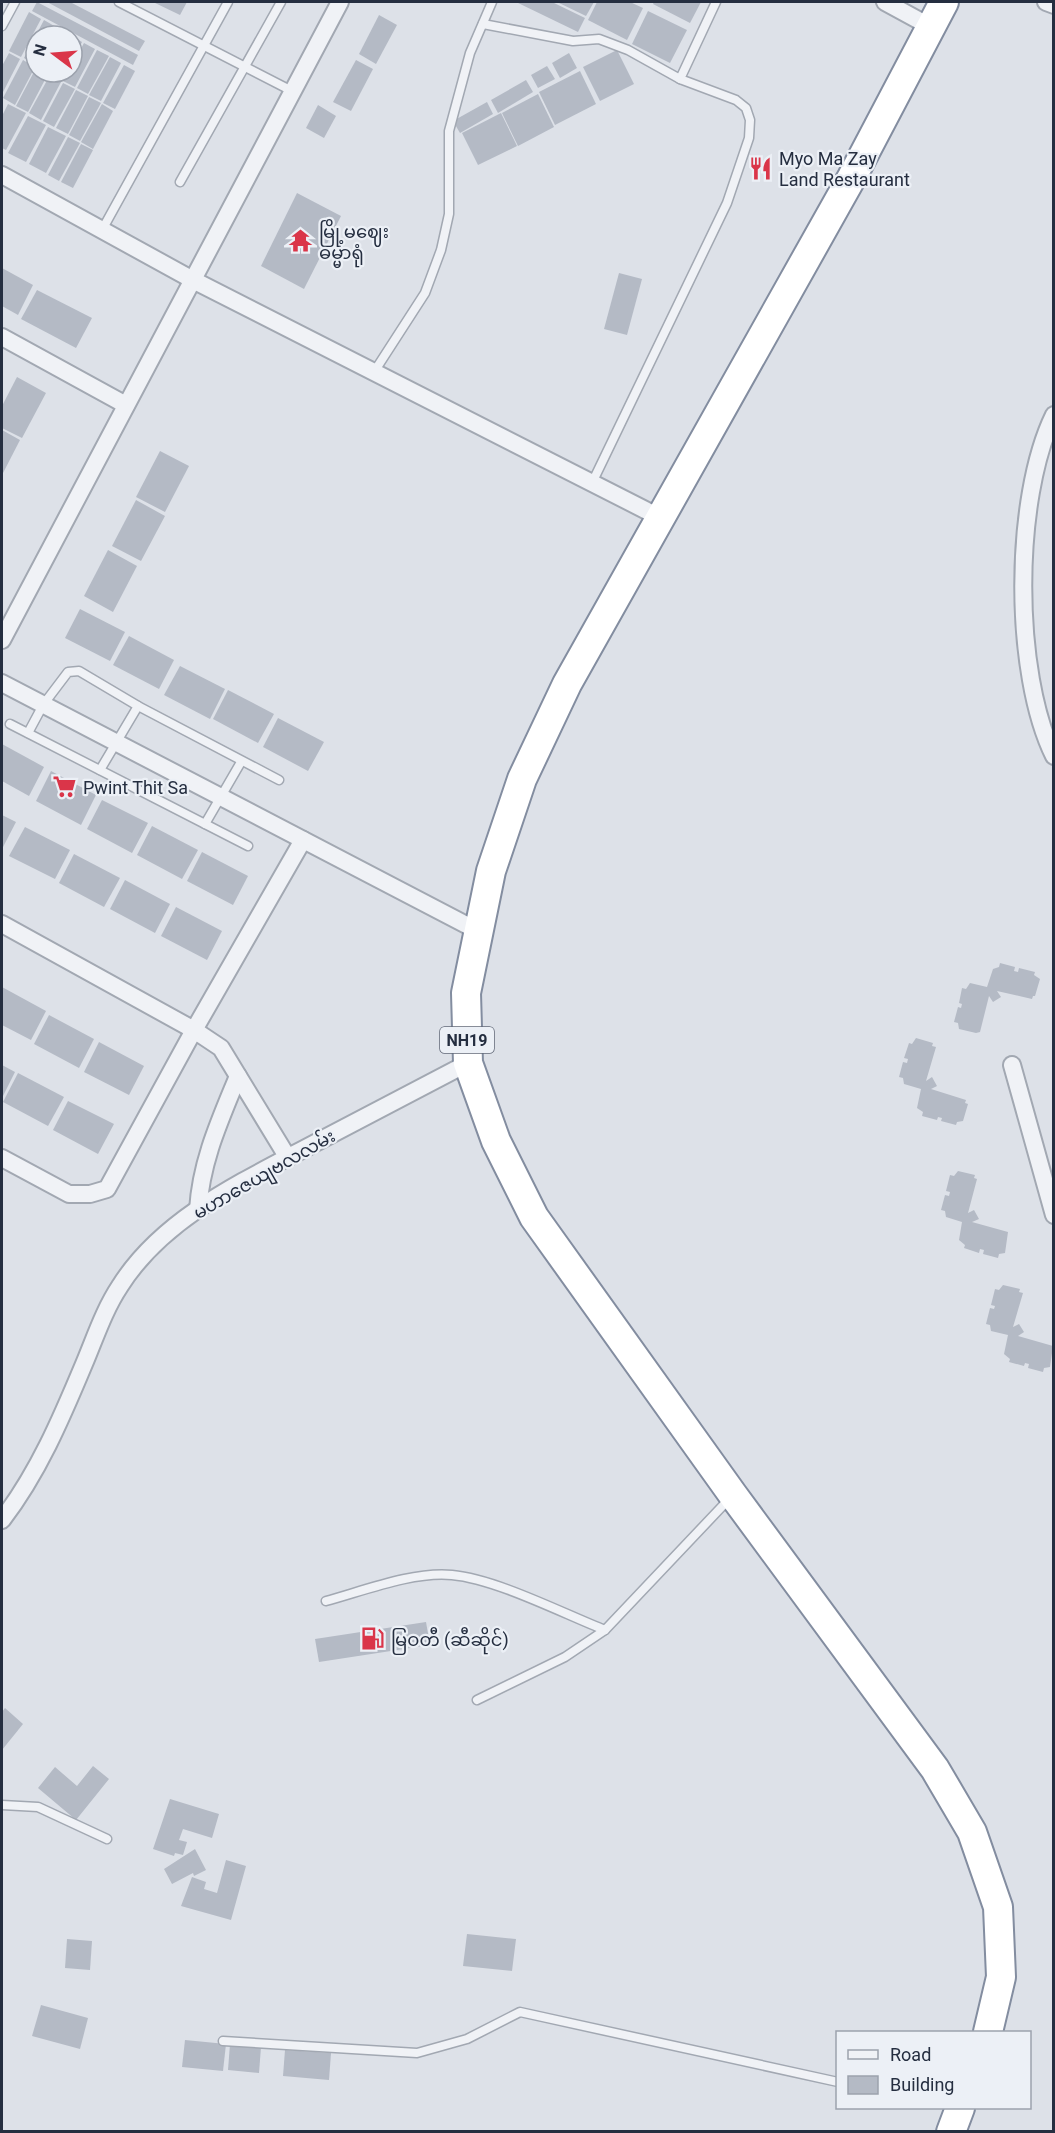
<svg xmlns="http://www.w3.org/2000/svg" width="1055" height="2133" viewBox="0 0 1055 2133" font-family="Roboto,'Noto Sans Myanmar',sans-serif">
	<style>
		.building { fill: #b4bac5 }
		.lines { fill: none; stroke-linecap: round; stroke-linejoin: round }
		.service-casing { stroke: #a2a8b2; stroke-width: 11 }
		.minor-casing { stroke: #a2a8b2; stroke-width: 20 }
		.trunk-casing { stroke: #838da0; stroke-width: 32 }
		.service { stroke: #f0f2f6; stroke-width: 8 }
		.minor { stroke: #f0f2f6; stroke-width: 16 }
		.trunk { stroke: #fff; stroke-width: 28 }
		.labels { text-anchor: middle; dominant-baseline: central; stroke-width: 4.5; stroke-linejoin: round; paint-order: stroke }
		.shield { fill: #ecf0f6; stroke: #616877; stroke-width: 1.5 }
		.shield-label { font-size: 16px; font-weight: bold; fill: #252e40 }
		.poi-label { font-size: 18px; fill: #252e40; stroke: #ecf0f6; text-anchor: start }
		.street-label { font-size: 18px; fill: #252e40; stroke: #ecf0f6 }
	</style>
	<rect width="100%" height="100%" fill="#dde1e8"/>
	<g class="building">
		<path d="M37,2L138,55L133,65L32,11Z"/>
		<path d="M47,2H70L145,41L139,51Z"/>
		<path d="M153,2H187L180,15Z"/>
		<path d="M516,2H552L585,18L578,32Z"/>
		<path d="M557,2H594L586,16Z"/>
		<path d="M597,2H630L643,8L627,40L588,20Z"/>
		<path d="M654,2H701L690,23L653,4Z"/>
		<path d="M648,11L687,30L670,63L632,44Z"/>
		<path d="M29,12L41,19L21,57L9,51Z"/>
		<path d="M379,15L397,25L376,64L359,54Z"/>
		<path d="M44,20L56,27L51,36H36V65L24,58Z"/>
		<path d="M72,36L82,42L72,61Z"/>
		<path d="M84,43L95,49L75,87L63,81L68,72H72V65Z"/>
		<path d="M97,50L109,56L88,94L77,88Z"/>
		<path d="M617,50L634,84L600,101L583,67Z"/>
		<path d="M9,53L20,59L2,94V66Z"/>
		<path d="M569,53L577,68L560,78L552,63Z"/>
		<path d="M110,57L121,63L101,101L89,95Z"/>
		<path d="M23,60L35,67L15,105L3,98Z"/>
		<path d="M356,60L373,69L351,111L333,102Z"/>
		<path d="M124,65L135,71L115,109L103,103Z"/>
		<path d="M547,66L555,79L538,88L531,75Z"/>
		<path d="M36,68V72L48,74L28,112L16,106Z"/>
		<path d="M580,71L596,104L555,125L539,92Z"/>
		<path d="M50,75L61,82L41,120L29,113Z"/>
		<path d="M526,80L533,92L498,113L491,100Z"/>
		<path d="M63,83L75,89L54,127L43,121Z"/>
		<path d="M76,90L88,96L68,134L56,128Z"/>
		<path d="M538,94L554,127L518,146L502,113Z"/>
		<path d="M89,97L101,103L80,141L69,135Z"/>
		<path d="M487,102L493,114L460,133L453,121Z"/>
		<path d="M8,104L26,113L6,150L2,148V116Z"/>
		<path d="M102,104L113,111L93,149L81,142Z"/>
		<path d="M318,105L336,116L324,138L306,128Z"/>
		<path d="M501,113L517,146L478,165L462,133Z"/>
		<path d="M28,116L46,125L26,162L8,153Z"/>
		<path d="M48,127L66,136L46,173L29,164Z"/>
		<path d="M68,137L80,143L59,181L48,175Z"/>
		<path d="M81,144L93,150L73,188L61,182Z"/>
		<path d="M297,193L341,216L304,289L261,266Z"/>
		<path d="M2,268L33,285L18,315L2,306Z"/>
		<path d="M619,273L642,279L627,335L604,329Z"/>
		<path d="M37,290L92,318L76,348L21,319Z"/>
		<path d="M17,377L46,393L22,438L2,428V406Z"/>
		<path d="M2,430L20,440L2,475Z"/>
		<path d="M160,451L189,466L165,512L136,497Z"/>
		<path d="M136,500L165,516L141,561L112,546Z"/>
		<path d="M108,550L137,566L113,612L84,596Z"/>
		<path d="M80,609L125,632L110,661L65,638Z"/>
		<path d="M129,636L174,660L159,689L113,665Z"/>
		<path d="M180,666L225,689L210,719L164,695Z"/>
		<path d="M228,690L274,714L258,743L213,719Z"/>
		<path d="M278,718L324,742L308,771L263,747Z"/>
		<path d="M2,744L44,767L29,796L2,781Z"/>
		<path d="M51,771L96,795L81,825L36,801Z"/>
		<path d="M102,800L148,823L132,853L87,829Z"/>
		<path d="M2,815L16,822L2,849Z"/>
		<path d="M152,826L198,850L182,879L137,855Z"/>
		<path d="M25,827L70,850L55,879L9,856Z"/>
		<path d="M202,852L248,876L233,905L187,881Z"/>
		<path d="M74,854L120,878L104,907L59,883Z"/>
		<path d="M125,880L170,904L155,933L110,909Z"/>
		<path d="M176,907L222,931L207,960L161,936Z"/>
		<path d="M1000,963L1015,967L1014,971L1018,972L1019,968L1035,972L1034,975L1040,979L1035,996H1033L1032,999L997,991L1001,997L993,1002L989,996L980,1032L976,1033L959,1029L958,1023L954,1022L958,1007L961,1008L962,1004L959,1003L962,988L966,989L970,983L987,987L993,969L999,967Z"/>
		<path d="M2,987L46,1011L31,1040L2,1025Z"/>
		<path d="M49,1015L94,1039L79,1068L34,1044Z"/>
		<path d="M916,1038L933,1043L932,1046L936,1047L926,1081L932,1077L937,1086L931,1089L966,1100L965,1103L968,1104L963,1121L957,1122L956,1125L941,1121L942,1118L938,1117L937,1120L922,1116L923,1112L917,1108L921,1089L904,1084L903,1078L899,1077L903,1062L907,1063L908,1059L904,1058L909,1043L912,1044Z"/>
		<path d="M99,1042L144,1066L129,1095L84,1072Z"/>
		<path d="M2,1065L15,1072L2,1098Z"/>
		<path d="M18,1073L64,1097L48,1126L3,1102Z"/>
		<path d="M68,1101L114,1124L98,1154L53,1130Z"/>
		<path d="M958,1171L975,1175L974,1178L977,1179L968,1213L974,1210L979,1219L972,1222L1008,1232L1005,1253L999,1254L998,1258L983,1254L984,1250L980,1249L979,1253L964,1248L965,1245L959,1240L962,1222L946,1217L945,1211L941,1210L945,1195L949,1196L950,1192L946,1191L950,1175L954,1176Z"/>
		<path d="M1003,1285L1020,1289L1019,1292L1023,1293L1013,1327L1019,1324L1024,1332L1018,1336L1053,1346L1050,1367L1044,1368L1043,1372L1028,1368L1029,1364L1025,1363L1024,1366L1009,1362L1010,1359L1004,1354L1008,1335L991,1331L990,1325L986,1324L990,1308L994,1309L995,1306L991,1305L995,1289L999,1290Z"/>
		<path d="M426,1622L430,1645L319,1662L315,1639Z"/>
		<path d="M5,1708L23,1724L2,1750V1712Z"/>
		<path d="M93,1766L109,1779L76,1820L38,1788L55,1767L77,1786Z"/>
		<path d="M170,1799L219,1814L212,1838L183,1829L179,1840L187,1842L183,1855L175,1853L174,1856L153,1849Z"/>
		<path d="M195,1849L206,1870L194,1876L193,1873L172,1884L164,1869Z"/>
		<path d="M226,1860L246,1866L231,1920L181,1906L192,1877L206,1882L204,1889L217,1893Z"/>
		<path d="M467,1934L516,1939L512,1971L463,1966Z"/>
		<path d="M67,1939L92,1941L90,1970L65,1968Z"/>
		<path d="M41,2005L88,2018L80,2049L32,2036Z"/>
		<path d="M185,2040L226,2044L223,2071L182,2067Z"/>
		<path d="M230,2044L261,2047L259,2073L228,2070Z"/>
		<path d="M285,2050L331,2053L329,2080L283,2076Z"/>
	</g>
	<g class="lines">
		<defs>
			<g id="service">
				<path d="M119,2L292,91"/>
				<path d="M483,24L573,41L599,39L628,50L680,79"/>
				<path d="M2,26L15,2"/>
				<path d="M180,182L281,2"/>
				<path d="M102,230L228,2"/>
				<path d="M374,372L425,293L441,250L449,214V131L470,53L492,2"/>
				<path d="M592,483L727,203L749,138L750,120L746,108L736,100L680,79L716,2"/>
				<path d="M10,724L248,846"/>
				<path d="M28,733L43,705L68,672L79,671L138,706L279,780"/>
				<path d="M100,770L138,706"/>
				<path d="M205,824L241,762"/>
				<path d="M326,1601C363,1591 414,1571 452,1575C496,1579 562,1613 605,1630"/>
				<path d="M477,1700L565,1657L605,1630L731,1497"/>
				<path d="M2,1805L38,1807L107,1839"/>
				<path d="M223,2041L417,2053L467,2039L520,2012L838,2082"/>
			</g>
			<g id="minor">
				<path d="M885,2L931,27"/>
				<path d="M1046,2L1054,5"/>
				<path d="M2,175L193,280L661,518"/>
				<path d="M2,337L126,405"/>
				<path d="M1054,415C1013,499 1013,673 1054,756"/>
				<path d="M2,640L340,2"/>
				<path d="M2,683L478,931"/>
				<path d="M2,924L194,1030L221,1048L288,1158"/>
				<path d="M1012,1065L1054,1215"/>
				<path d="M2,1158L69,1194H90L107,1189L194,1030L303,840"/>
				<path d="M198,1210C201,1161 220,1120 238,1076"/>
				<path d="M2,1520C38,1473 61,1419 84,1364C95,1338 104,1310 120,1286C164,1216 248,1179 319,1141C369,1115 418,1089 468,1063"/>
			</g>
			<g id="trunk">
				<path d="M944,2L852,177L567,684L522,779L491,871L466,993L468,1063L496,1141L534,1217L733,1495L935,1769L972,1832L998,1907L1001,1977L988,2032"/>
				<path d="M951,2132L960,2108"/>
			</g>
		</defs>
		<use href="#service" class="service-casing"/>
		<use href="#minor" class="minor-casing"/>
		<use href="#trunk" class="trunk-casing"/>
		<use href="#service" class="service"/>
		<use href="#minor" class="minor"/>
		<use href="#trunk" class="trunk"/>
	</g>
	<defs>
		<symbol id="restaurant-bare" viewBox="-9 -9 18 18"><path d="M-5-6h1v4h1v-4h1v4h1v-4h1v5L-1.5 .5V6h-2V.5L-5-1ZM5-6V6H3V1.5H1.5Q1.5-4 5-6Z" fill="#da3549" stroke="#ecf0f6" stroke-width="2.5" paint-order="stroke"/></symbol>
		<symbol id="temple-bare" viewBox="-9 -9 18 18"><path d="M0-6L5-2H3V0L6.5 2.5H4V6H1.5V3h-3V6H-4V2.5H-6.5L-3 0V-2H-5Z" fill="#da3549" stroke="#ecf0f6" stroke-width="2.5" paint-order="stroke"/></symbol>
		<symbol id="supermarket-bare" viewBox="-9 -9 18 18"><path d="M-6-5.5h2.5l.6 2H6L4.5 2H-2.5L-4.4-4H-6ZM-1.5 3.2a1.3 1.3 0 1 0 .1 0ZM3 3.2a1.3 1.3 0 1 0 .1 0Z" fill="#da3549" stroke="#ecf0f6" stroke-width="2.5" paint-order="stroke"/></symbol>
		<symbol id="fuel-bare" viewBox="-9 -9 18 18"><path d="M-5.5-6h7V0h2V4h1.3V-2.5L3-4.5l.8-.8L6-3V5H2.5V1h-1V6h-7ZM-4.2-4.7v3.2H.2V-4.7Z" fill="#da3549" stroke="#ecf0f6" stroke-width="2.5" paint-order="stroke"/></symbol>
	</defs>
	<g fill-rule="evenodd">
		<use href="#restaurant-bare" x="744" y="152" width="33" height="33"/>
		<use href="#temple-bare" x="284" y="224" width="33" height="33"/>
		<use href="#supermarket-bare" x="48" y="770" width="33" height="33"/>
		<use href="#fuel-bare" x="356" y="1622" width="33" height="33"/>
	</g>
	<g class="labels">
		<rect class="shield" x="440" y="1027" width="54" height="26" rx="4.5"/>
		<g class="shield-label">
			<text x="467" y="1040">NH19</text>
		</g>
		<g class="poi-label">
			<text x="779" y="158">Myo Ma Zay<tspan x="779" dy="21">Land Restaurant</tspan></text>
			<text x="319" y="231">မြို့မဈေး<tspan x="319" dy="21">ဓမ္မာရုံ</tspan></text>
			<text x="83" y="787">Pwint Thit Sa</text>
			<text x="391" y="1639">မြဝတီ (ဆီဆိုင်)</text>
		</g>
		<g class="street-label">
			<text transform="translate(264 1174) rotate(-30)">မဟာဇေယျဗလလမ်း</text>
		</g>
	</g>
	<rect width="1055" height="2133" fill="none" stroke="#252e40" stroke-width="6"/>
	<rect x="836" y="2031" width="195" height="78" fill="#ecf0f6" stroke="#9ca2ad" stroke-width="1.5"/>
	<rect x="848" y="2050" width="30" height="9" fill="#f0f2f6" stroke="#9ca2ad" stroke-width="1.5"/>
	<text x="890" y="2061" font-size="18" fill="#252e40">Road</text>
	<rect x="848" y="2076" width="30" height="18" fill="#b4bac5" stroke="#9ca2ad" stroke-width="1.5"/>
	<text x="890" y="2091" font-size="18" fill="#252e40">Building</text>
	<g transform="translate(54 54) rotate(286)"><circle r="28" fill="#ecf0f6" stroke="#9ca2ad" stroke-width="1.5"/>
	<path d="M0-4.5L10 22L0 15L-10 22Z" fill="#da3549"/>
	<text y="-9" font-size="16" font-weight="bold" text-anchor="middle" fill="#252e40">N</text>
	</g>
</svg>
